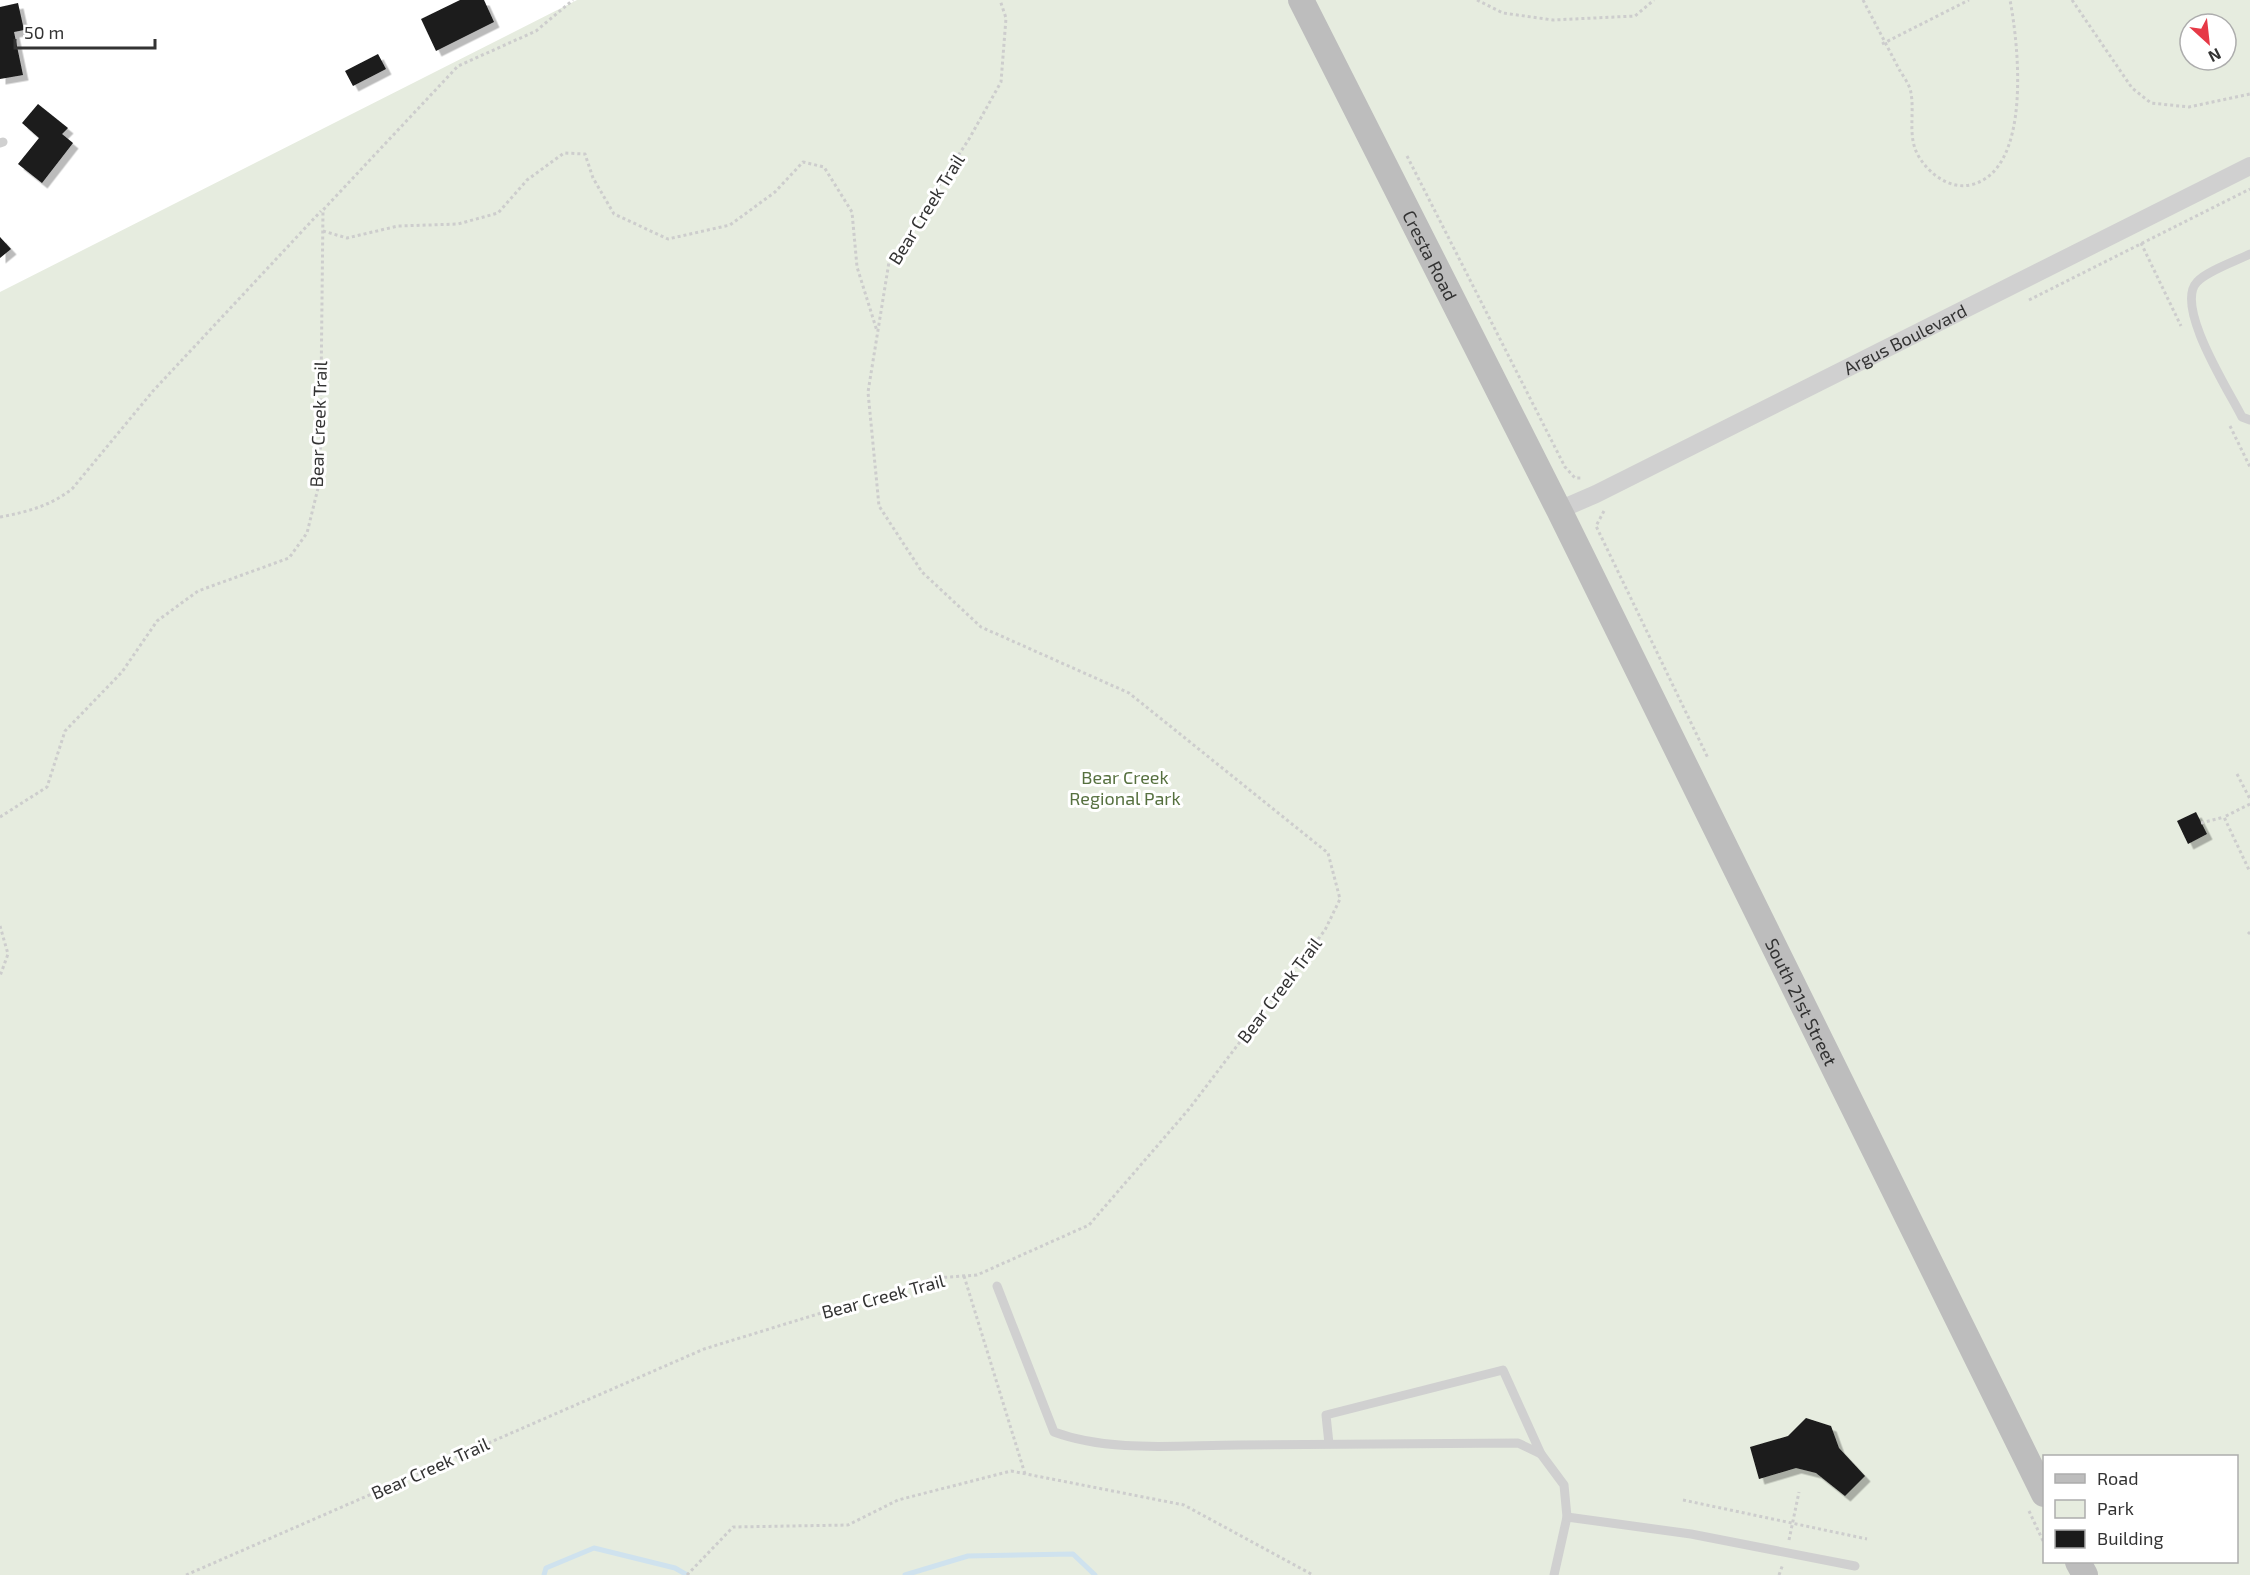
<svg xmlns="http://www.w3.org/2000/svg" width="2250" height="1575" viewBox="0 0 2250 1575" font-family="'Exo 2',sans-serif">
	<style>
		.green { fill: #e6ecdf; fill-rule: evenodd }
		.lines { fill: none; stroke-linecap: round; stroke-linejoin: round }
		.stream { stroke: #cfe2ee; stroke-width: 5 }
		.building { fill: #1a1a1a; filter: url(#shadow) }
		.path { stroke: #cdcdcd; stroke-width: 3; stroke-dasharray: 3 3; stroke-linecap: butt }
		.lane { stroke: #d0d0d0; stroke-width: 9 }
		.street { stroke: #d0d0d0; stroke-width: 18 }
		.secondary { stroke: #bdbdbd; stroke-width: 26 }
		.labels { text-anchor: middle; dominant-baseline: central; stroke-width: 6; stroke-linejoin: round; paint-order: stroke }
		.street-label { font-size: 18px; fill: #333; stroke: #fff }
		.park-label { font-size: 18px; fill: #56703f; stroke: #fff }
	</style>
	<defs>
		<filter id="shadow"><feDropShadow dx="5.5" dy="5.5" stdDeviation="0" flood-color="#0004"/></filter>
	</defs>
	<rect width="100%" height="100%" fill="#fff"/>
	<path class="green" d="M577,0H2250V1575H0V292ZM2190,24H2226V60H2190ZM2044,1456H2236V1562H2044Z"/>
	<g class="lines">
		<g class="stream">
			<path d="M544,1575L546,1568L594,1548L675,1568L687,1575"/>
			<path d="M905,1575L968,1556L1073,1554L1095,1575"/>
		</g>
	</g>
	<g class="building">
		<path d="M460,0H484L494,22L436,51L421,19Z"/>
		<path d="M18,3L24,30L14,32L23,75L0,79V7Z"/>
		<path d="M378,54L386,69L353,86L345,71Z"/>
		<path d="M38,104L68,128L62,134L73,143L42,183L18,164L39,138L22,123Z"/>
		<path d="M0,237L11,249L0,258Z"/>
		<path d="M2196,812L2207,834L2188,844L2177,821Z"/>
		<path d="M1806,1418L1831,1426L1839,1448L1865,1476L1845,1496L1816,1473L1796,1468L1759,1479L1750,1447L1788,1436Z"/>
	</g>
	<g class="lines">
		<g class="path">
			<path d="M1477,0L1503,13L1553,20L1635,16L1654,0"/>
			<path d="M1863,0C1875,23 1887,46 1899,69C1903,76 1910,85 1911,93C1915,116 1906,139 1921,160C1932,176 1951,189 1970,185C2032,172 2019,47 2010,0"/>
			<path d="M2072,0L2132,88L2151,103L2189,107L2250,94"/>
			<path d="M1882,44L1969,0"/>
			<path d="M1407,156L1565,467L1575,478H1583"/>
			<path d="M323,231L347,238L398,226L458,224L498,213L527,180L564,153L585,154L593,178L614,214L668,239L730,225L775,192L803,162L824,167L852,212L857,267L877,331"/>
			<path d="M2141,243L2181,326"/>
			<path d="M2029,300L2250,189"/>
			<path d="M2230,426L2250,467"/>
			<path d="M1604,511L1596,526L1708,758"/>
			<path d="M0,517C27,512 50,506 72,489L153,391L321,211"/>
			<path d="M2237,774L2250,799"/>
			<path d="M2250,804L2224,817L2250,872"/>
			<path d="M0,817L47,787L65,731L122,672L157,621L198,591L289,558L307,533L320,480L323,210L458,66L536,31L573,0"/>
			<path d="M2201,823L2224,817"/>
			<path d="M0,926L8,954L0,976"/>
			<path d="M2248,934L2250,932"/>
			<path d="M964,1276L1025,1474"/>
			<path d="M1683,1500L1867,1539"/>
			<path d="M2029,1511L2044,1543"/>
			<path d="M1789,1540L1799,1492"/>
			<path d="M186,1575L704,1349L935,1278L977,1275L1089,1225L1189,1109L1325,930L1340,899L1328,853L1129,693L981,627L922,572L879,506L868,392L889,262L969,139L1001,82L1006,18L1000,0"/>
			<path d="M687,1575L733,1527L848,1525L898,1500L1011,1471L1184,1505L1313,1575"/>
			<path d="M1779,1575L1783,1564"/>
		</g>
		<g class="lane">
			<path d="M0,143L3,142"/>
			<path d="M2250,254C2236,261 2207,271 2197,282C2174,306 2229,391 2242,417L2250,420"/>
			<path d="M997,1286L1054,1432C1111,1453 1179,1445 1239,1445C1332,1444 1425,1444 1518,1443L1541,1454L1503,1370L1326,1415L1329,1444"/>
			<path d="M1541,1454L1564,1485L1567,1517L1554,1575"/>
			<path d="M1567,1517L1691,1534L1855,1566"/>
		</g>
		<path class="street" id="s1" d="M1559,510L1596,494L2250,166"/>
		<g class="secondary">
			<path id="s2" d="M1301,0L1559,510L2044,1494"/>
			<path d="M2078,1562L2085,1575"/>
		</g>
	</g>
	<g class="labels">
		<g class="street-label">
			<text transform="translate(926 209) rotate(-58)">Bear Creek Trail</text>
			<text stroke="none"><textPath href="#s2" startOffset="286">Cresta Road</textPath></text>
			<text stroke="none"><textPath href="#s1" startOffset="386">Argus Boulevard</textPath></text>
			<text transform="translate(318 424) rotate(-88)">Bear Creek Trail</text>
			<text transform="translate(1279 990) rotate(-53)">Bear Creek Trail</text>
			<text stroke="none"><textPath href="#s2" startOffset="1120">South 21st Street</textPath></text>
			<text transform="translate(883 1296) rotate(-15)">Bear Creek Trail</text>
			<text transform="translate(430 1468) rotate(-24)">Bear Creek Trail</text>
		</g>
		<g class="park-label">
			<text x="1125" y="777">Bear Creek<tspan x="1125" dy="21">Regional Park</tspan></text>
		</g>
	</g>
	<rect x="2043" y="1455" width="195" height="108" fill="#ffffff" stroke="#adadad" stroke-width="1.5"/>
	<rect x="2055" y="1474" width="30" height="9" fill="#bdbdbd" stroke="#adadad" stroke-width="1.5"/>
	<text x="2097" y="1485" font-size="18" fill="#333333">Road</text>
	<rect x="2055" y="1500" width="30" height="18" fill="#e6ecdf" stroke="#adadad" stroke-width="1.5"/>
	<text x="2097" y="1515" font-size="18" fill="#333333">Park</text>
	<rect x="2055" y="1530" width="30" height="18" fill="#1a1a1a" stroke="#adadad" stroke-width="1.5"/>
	<text x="2097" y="1545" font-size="18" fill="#333333">Building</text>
	<g transform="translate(2208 42) rotate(153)"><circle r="28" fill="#ffffff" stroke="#adadad" stroke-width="1.5"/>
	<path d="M0-4.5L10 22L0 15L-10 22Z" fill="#e63946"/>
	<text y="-9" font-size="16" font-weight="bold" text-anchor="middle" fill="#333333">N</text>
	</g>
	<path d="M15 39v9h140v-9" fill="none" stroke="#333333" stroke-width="3"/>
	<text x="24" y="39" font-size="18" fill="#333333" stroke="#ffffff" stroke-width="4.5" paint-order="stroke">50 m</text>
</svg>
